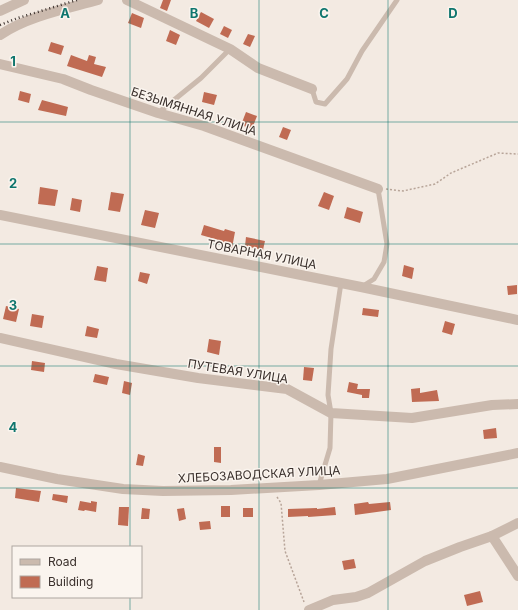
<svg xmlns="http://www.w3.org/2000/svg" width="518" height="610" viewBox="0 0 518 610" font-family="Inter,sans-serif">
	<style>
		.building { fill: #c06b53 }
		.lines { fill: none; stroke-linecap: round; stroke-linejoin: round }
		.path { stroke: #b7a498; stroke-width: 1.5; stroke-dasharray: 2 2; stroke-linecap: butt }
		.service { stroke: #cbbaae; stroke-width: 5 }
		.minor { stroke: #cbbaae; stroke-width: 10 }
		.rail { stroke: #3a302c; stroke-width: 2.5; stroke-dasharray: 1 3; stroke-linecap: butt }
		.grid { fill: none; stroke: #0f766e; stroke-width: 1; stroke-opacity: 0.55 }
		.labels { text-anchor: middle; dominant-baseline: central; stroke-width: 3; stroke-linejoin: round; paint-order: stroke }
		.street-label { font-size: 12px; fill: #3a302c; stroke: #faf4ee }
		.grid-label { font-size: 13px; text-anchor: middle; font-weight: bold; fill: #0f766e; stroke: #faf4ee; stroke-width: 3; stroke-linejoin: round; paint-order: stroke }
	</style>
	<rect width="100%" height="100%" fill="#f3eae2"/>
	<g class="building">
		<path d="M163,0H171L167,11L160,8Z"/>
		<path d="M201,12L214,19L209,28L196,21Z"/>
		<path d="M132,13L144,18L141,28L128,23Z"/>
		<path d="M224,26L232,30L228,38L220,34Z"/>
		<path d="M170,30L180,35L176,45L166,41Z"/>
		<path d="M248,34L255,36L250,47L243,44Z"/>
		<path d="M51,42L64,46L61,55L48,51Z"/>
		<path d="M71,55L87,61L89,55L96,57L94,64L106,67L102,77L67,66Z"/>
		<path d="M20,91L31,94L29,103L18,100Z"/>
		<path d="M204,92L217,95L214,105L202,102Z"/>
		<path d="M42,100L68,107L66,116L38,110Z"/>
		<path d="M246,112L257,116L252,129L241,125Z"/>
		<path d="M283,127L291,130L287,140L279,137Z"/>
		<path d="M40,187L58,190L55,206L38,204Z"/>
		<path d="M111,192L124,194L120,212L108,210Z"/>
		<path d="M324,192L334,196L329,210L318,206Z"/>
		<path d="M72,198L82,200L80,212L70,210Z"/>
		<path d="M347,207L363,212L360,223L344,218Z"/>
		<path d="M145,210L159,213L155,228L141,225Z"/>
		<path d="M204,225L224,231L225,229L235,232L232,248L221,246L222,241L201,235Z"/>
		<path d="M246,237L265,241L263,250L245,246Z"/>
		<path d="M404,265L414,268L412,279L402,276Z"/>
		<path d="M97,266L108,268L106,282L94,280Z"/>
		<path d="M140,272L150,274L147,284L138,281Z"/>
		<path d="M517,285V294L508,295L507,286Z"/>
		<path d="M6,306L19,309L16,322L3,319Z"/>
		<path d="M363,308L379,310L378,317L362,315Z"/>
		<path d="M32,314L44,316L42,328L30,326Z"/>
		<path d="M445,321L455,324L452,335L442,332Z"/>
		<path d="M87,326L99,329L97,338L85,336Z"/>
		<path d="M209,339L221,341L219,355L207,352Z"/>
		<path d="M32,361L45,363L44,372L31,370Z"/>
		<path d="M304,367L314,368L312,381L303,380Z"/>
		<path d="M95,374L109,377L107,385L93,382Z"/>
		<path d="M124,381L132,383L130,395L122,393Z"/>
		<path d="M349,382L358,384L357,389H370L369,398H362V395L347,392Z"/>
		<path d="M420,388V393L437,390L439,401L412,402L411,389Z"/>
		<path d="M496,428L497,438L484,439L483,430Z"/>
		<path d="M214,447H221V463L214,462Z"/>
		<path d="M138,454L145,456L143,466L136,465Z"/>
		<path d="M16,488L41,491L39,502L15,498Z"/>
		<path d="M53,494L68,496L67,503L52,500Z"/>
		<path d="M80,501L91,503V501L97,502L96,512L85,510L84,511L78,510Z"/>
		<path d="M368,502L369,504L390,502L391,510L355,515L354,504Z"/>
		<rect x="221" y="506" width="9" height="11"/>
		<path d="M119,507H129L128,526L118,525Z"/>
		<path d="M335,507L336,515L308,517V516L288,517V509L317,508V509Z"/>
		<path d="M142,508L150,509L149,519H141Z"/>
		<path d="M184,508L186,519L179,521L177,509Z"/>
		<rect x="243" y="508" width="10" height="9"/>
		<path d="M210,521L211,529L200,530L199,522Z"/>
		<path d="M354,559L356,568L344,570L342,561Z"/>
		<path d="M480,591L483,602L467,606L464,595Z"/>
	</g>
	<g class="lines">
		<g class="path">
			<path d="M386,189L403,191L435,184L451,173L498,153L518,154"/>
			<path d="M277,497L281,503L285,551L304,602"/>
		</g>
		<g class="service">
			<path d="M312,89L316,102L325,104L347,79L362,51L397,0"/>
			<path d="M158,113L201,78L230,49"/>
			<path d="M363,286L374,279L384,262L387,244L378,189"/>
			<path d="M319,485L330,448L331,413L328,395L331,349L341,283"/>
		</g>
		<g class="minor">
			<path d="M127,0L230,49L258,68L312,89"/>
			<path d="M0,11L24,0"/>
			<path d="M0,35C28,16 66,9 98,0"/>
			<path d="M0,64L63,79L91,90L158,113L204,126L378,189"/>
			<path d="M0,215L361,287L518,320"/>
			<path d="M0,338L116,364L198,378L287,389L331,413L412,418L492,405L518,404"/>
			<path d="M0,467L57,479L123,489L163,491L231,490L319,485L387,479L518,453"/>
			<path d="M492,536L518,576"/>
			<path d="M309,610L333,600L356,597L368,593L425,561L460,547L492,536L518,523"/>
		</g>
		<path class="rail" d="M0,25L18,18L77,0"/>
	</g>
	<path class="grid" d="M130,0V547M259,0V610M388,0V610M0,122H518M0,244H518M0,366H518M0,488H518M130,597V610"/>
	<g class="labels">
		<g class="street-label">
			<text transform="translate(194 111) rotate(18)">БЕЗЫМЯННАЯ УЛИЦА</text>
			<text transform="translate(262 254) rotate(11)">ТОВАРНАЯ УЛИЦА</text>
			<text transform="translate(238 371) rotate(9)">ПУТЕВАЯ УЛИЦА</text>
			<text transform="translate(259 474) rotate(-3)">ХЛЕБОЗАВОДСКАЯ УЛИЦА</text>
		</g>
	</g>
	<g class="grid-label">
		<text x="65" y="18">A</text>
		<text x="194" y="18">B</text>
		<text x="324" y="18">C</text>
		<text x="453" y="18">D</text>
		<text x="13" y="66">1</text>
		<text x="13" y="188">2</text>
		<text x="13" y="310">3</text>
		<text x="13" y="432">4</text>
	</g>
	<rect x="12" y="546" width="130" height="52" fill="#faf4ee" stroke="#ada6a0"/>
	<rect x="20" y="559" width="20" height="6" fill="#cbbaae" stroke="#ada6a0"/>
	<text x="48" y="566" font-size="12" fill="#3a302c">Road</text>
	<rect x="20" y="576" width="20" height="12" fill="#c06b53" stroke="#ada6a0"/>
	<text x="48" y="586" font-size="12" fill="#3a302c">Building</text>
</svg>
